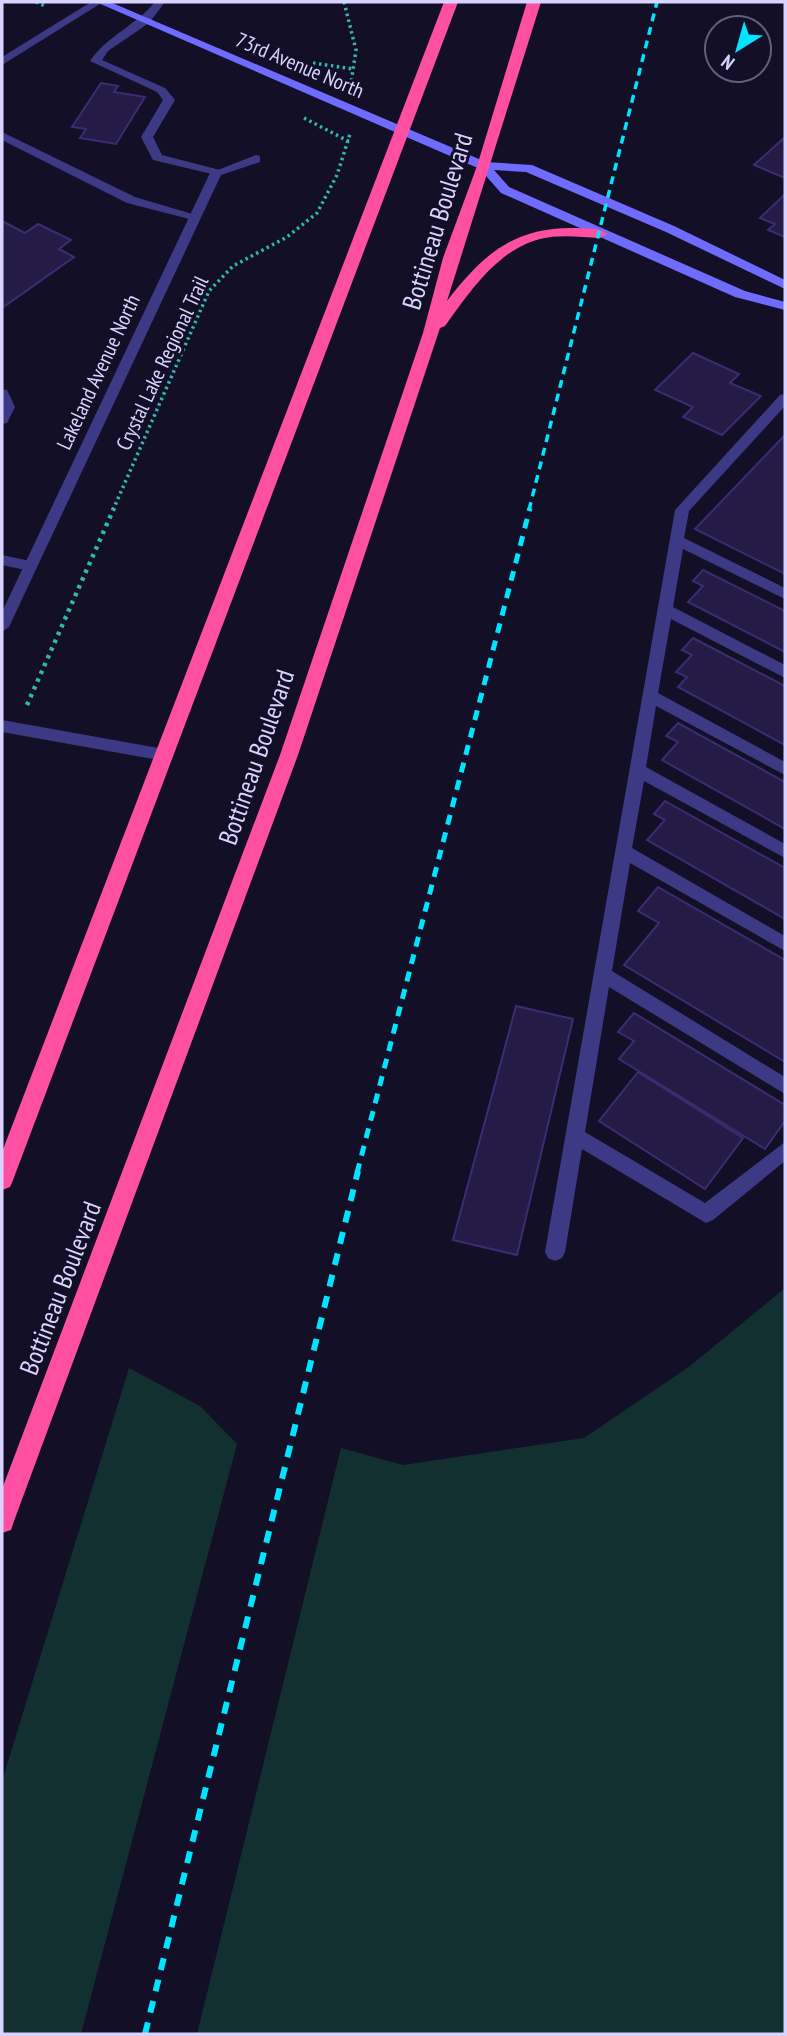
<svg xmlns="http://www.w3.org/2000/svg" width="787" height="2036" viewBox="0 0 787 2036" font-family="'PT Sans Narrow',sans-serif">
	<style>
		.green { fill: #12302f }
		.building { fill: #241b47; stroke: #3b2d73; stroke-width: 2 }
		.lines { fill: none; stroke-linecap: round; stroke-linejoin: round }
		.path-far1 { stroke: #2fb8b0; stroke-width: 3.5; stroke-dasharray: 2.5 3.5; stroke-linecap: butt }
		.path { stroke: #2fb8b0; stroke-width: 4.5; stroke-dasharray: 3.5 5; stroke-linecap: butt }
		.lane { fill: #3d3a85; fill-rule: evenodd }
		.street { fill: #3d3a85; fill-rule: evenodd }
		.secondary { fill: #6f6bff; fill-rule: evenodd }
		.highway { fill: #ff4fa3; fill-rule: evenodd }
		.rail-far2 { stroke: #00e5ff; stroke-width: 3.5; stroke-dasharray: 8 6; stroke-linecap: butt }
		.rail-far1 { stroke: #00e5ff; stroke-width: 5; stroke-dasharray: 10 8; stroke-linecap: butt }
		.rail { stroke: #00e5ff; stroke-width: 6; stroke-dasharray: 12 10; stroke-linecap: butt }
		.labels { text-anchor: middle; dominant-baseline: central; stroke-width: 6; stroke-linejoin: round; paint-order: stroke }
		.far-street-label { font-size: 21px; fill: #d9d4ff; stroke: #130f26 }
		.street-label { font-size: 26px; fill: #d9d4ff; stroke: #130f26 }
	</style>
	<rect width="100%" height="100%" fill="#130f26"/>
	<g class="green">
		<path d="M785,1288V2034H197L341,1448L403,1465L584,1438L690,1366Z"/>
		<path d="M129,1368L200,1406L237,1444L81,2034H2V1781Z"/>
	</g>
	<g class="building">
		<path d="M101,83L118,86L114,92L145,97L116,144L80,138L86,129L72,127Z"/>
		<path d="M785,137V178L754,165Z"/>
		<path d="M785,194V237L768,230L775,224L760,218Z"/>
		<path d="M2,221L25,233L38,224L71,240L59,249L74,257L2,308Z"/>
		<path d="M693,353L739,374L730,383L761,396L722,435L683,417L693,407L655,390Z"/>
		<path d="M785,435V574L695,529Z"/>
		<path d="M703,570L785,611V652L688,602L703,586L693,581Z"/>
		<path d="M693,638L785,686V745L678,687L687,677L676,672L692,655L682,650Z"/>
		<path d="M678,723L785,782V829L662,760L678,742L666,736Z"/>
		<path d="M665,801L785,868V919L647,840L665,820L654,814Z"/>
		<path d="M658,887L785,960V1062L624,965L659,923L638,911Z"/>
		<path d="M516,1006L573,1019L517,1255L453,1240Z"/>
		<path d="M634,1013L785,1105V1121L765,1149L619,1059L634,1041L618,1032Z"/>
		<path d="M638,1072L743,1138L705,1189L599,1121Z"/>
	</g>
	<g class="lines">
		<g class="path-far1">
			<path d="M36,2L45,6"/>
			<path d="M344,2L356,50L351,83"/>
			<path d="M313,63L353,69"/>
			<path d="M304,118L350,142"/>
			<path d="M113,510L209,291L233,266L287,237L317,213L337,175L350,134"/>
		</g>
		<path class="path" d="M27,705L114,508"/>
		<g class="lane">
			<path d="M91,2H103L2,65V57Z"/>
			<path d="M155,2H165L149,23L108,51L102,60L165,88L175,100L153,137L162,155L220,170V176L153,160L141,137L163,100L157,92L90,61C107,36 135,26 155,2Z"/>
			<path d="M2,132L135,197L199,216L193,220L127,203L2,140Z"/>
			<path d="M2,389L7,390L15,407L7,423L2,424Z"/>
			<path d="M785,394V406L689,511L684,538L785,588V599L683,549L673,607L785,665V678L671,619L658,693L785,762V775L656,706L646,767L785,844V858L644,781L632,848L785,936V951L630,863L612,971L785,1077V1094L609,987L585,1132L705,1203L785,1142V1161L713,1220L706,1223L582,1149L565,1252L562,1258L555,1261L548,1258L545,1252L675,510L780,395Z"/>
			<path d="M2,555L35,562L37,566L30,571L2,565Z"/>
		</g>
		<g class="street">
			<path d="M256,155L260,156V162L221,175L9,627L2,632V612L210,173Z"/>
			<path d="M2,720L164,749L172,755L164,761L2,732Z"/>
		</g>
		<path class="secondary" d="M96,2H110L486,162L532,165L674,226L785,280V289L666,232L526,172L494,170L509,187L745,291L785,302V310L735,297L501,193L480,169Z"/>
		<g class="highway">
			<path d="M444,2H458L13,1180L10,1187L2,1190V1152Z"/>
			<path d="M527,2H541L447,301C483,254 515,226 577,228C587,229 600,227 607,234L600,238C581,237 559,234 540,239C497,250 469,293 445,326L440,328L298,755L14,1521L11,1530L2,1533V1489L280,755L423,333L443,258L477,166Z"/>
		</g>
		<path class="rail-far2" d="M529,510L657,2"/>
		<path class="rail-far1" d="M357,1173L530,508"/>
		<path class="rail" d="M145,2034L358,1171"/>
	</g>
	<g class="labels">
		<g class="far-street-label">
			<text transform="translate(300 65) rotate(23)">73rd Avenue North</text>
			<text transform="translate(162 363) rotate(-65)">Crystal Lake Regional Trail</text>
			<text transform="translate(98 372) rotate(-65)">Lakeland Avenue North</text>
		</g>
		<g class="street-label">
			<text transform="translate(437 221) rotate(-73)">Bottineau Boulevard</text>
			<text transform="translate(256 757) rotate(-71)">Bottineau Boulevard</text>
			<text transform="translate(60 1288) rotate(-69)">Bottineau Boulevard</text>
		</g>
	</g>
	<rect width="787" height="2036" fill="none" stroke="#d9d4ff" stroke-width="7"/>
	<g transform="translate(738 49) rotate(217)"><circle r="33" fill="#130f26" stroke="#625e7d" stroke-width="2"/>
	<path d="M0-5L12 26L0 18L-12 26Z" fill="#00e5ff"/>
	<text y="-10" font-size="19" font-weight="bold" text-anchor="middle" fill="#d9d4ff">N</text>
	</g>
</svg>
